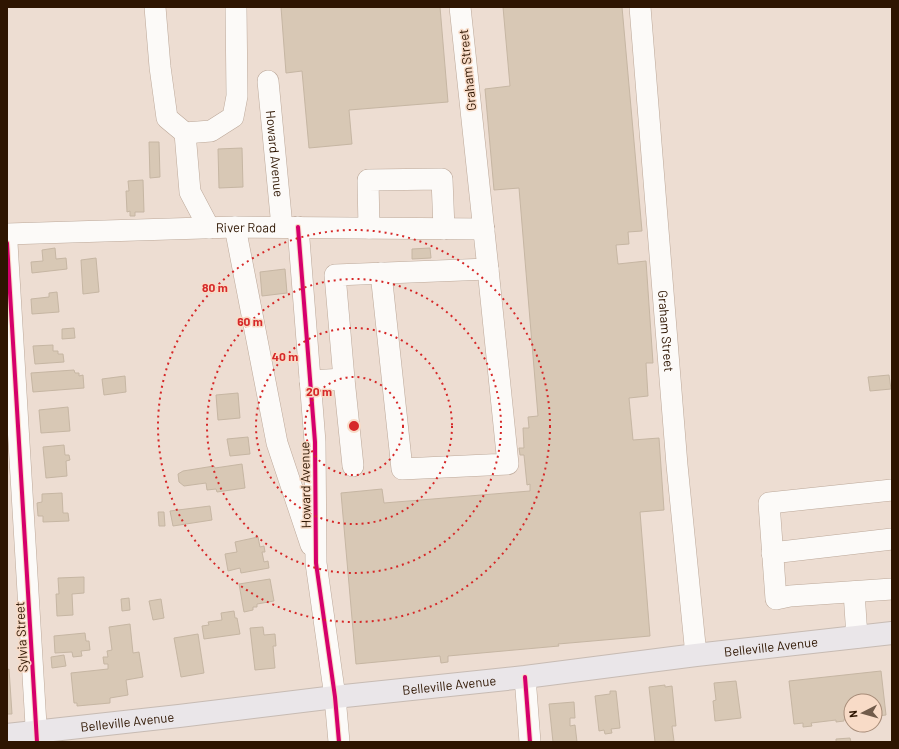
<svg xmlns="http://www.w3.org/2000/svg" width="899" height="749" viewBox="0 0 899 749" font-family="Barlow,sans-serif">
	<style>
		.building { fill: #d8c8b5; stroke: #c6b6a3 }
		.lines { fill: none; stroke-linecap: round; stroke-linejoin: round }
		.minor-casing { stroke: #bca899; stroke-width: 22 }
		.major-casing { stroke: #c7bbb3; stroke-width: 24 }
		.minor { stroke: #fcfaf8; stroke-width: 21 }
		.major { stroke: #eae6e9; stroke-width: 22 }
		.cycleway-casing { stroke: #f8dbc7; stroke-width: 6 }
		.cycleway { stroke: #d6006c; stroke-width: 4 }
		.ring { fill: none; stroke: #d62828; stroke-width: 2; stroke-dasharray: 2 4 }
		.labels { text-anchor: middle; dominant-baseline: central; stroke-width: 3; stroke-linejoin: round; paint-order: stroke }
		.street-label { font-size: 13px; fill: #2e1501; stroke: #f8dbc7 }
		.centre { fill: #d62828; stroke: #f8dbc7; stroke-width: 2 }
		.ring-label { font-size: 12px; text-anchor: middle; font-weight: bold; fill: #d62828; stroke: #f8dbc7; stroke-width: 3; stroke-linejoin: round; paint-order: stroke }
	</style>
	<rect width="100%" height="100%" fill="#edddd2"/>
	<g class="building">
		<path d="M281,7H440L448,102L349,110L352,144L309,148L302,71L286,73Z"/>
		<path d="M503,7H622L642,231L628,232L629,244L616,245L618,264L646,261L653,363H646L648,396L629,398L633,440L659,438L664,510L640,512L650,636L558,644L559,646L448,656V662L441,663L440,656L356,664L341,493L382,489L384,503L530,491V484L527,485L524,455H520L519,448H524L523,428H529L528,417L538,416L519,188L494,190L485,89L510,86Z"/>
		<path d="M149,142H159L160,177L150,178Z"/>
		<path d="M242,148L243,187L219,188L218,149Z"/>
		<path d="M143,180L144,212H135V216H130V211L127,212L126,191H129L128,181Z"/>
		<path d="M55,248L56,259L66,258L67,269L32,273L31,262L43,261L42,250Z"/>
		<path d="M430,248L431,258L412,259V249Z"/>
		<path d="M96,258L99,292L83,294L81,260Z"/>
		<path d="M285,269L287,293L262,296L260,272Z"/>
		<path d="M57,292L59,312L32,314L31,299L49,297V293Z"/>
		<path d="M74,328L75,338L62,339V329Z"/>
		<path d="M53,345V351H58V354H63L64,362L35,364L33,346Z"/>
		<path d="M74,370L75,373H79V376L83,375L84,388L33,392L31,373Z"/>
		<path d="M889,375L891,389L870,391L868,377Z"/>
		<path d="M125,376L126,392L104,395L102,379Z"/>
		<path d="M238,393L240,418L218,420L216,395Z"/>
		<path d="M68,407L70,431L41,433L39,410Z"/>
		<path d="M248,437L250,454L230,456L227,439Z"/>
		<path d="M64,445L65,455H69L70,460L66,461L67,476L46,478L43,447Z"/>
		<path d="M242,464L245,488L217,492L216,489L207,490L206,483L184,486L179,482L178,474L183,471L214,466L215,468Z"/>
		<path d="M62,493L63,513H68L69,521L43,522V516H38L37,503L42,502V494Z"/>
		<path d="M210,506L212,520L173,526L170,511Z"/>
		<path d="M158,512H164L165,526H159Z"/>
		<path d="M258,537L260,547L264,546L265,552H262L264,562L268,561L269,568L241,573L240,568L228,571L225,554L237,552L235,542Z"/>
		<path d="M84,577V593L72,594L73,615L57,616L56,594H59L58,578Z"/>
		<path d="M270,579L274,601L257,604V607H253V610L244,612L239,584Z"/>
		<path d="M129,598L130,610L122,611L121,599Z"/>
		<path d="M161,599L164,618L153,620L149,601Z"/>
		<path d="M234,611L235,618H237L240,634L204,639L202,626L209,625L208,622L222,620L221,613Z"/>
		<path d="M130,624L133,653L139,652L143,677L126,680L128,695L110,698V703L77,706V703H74L71,673L108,669V664H104L103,657H108L107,651L112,650L109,627Z"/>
		<path d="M263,627L264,635L275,634L276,646H273L275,668L255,670L250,628Z"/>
		<path d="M85,633L86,641H89L90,650L81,651L82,656L73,657L72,652L55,653L54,636Z"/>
		<path d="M198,634L204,673L181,677L174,638Z"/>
		<path d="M64,655L66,666L52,668L51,657Z"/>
		<path d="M9,669L12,714H7V670Z"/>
		<path d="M881,671L886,715L877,716V718L875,719V701H851V718L844,719V721L836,722V720L811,723L812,726L803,727V723L794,724L789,681Z"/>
		<path d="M736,681L741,718L715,721L713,701L716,700L714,683Z"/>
		<path d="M665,685V687L672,686L676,726H672L674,741L655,742L649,687Z"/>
		<path d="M610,691H616L620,728L611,729L612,733L605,734L604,730L599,731L595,696L610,694Z"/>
		<path d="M574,702L575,718H570V726L575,725L577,742H553L549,704Z"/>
		<path d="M850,738L851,742H836V739Z"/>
	</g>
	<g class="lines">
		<defs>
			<g id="minor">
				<path d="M155,7L160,67L167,118L185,133L190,192L209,228"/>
				<path id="s1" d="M640,7L677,465L696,655"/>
				<path id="s2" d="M268,81L282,227"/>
				<path d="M185,133L211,131L233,117L237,96L236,7"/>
				<path d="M235,227L277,443L311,545"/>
				<path d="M298,227L315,442L316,563L335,697L339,742"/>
				<path d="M369,228L368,180L442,179L444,229"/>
				<path id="s3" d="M7,234L235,227L484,229"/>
				<path d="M7,243L37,742"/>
				<path d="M381,273L402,469L508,464L488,269"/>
				<path d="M344,379L335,275L488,269L460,7"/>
				<path d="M310,381L344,379L353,466"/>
				<path d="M892,490L769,503L776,599L790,596L892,589"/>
				<path d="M772,553L892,539"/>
				<path d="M854,592L857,637"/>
				<path d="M525,677L530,742"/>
			</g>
			<g id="major">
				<path id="s4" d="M7,735L179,716L335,697L525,677L696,655L892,633"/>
			</g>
		</defs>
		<use href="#minor" class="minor-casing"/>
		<use href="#major" class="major-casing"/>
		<use href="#minor" class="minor"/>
		<use href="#major" class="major"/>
		<defs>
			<g id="cycleway">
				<path d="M298,227L315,442L316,563L335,697L339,742"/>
				<path d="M7,243L37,742"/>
				<path d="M525,677L530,742"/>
			</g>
		</defs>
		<use href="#cycleway" class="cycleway-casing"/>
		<use href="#cycleway" class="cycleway"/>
	</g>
	<g class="ring">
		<circle cx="354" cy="426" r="49"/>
		<circle cx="354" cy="426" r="98"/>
		<circle cx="354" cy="426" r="147"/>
		<circle cx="354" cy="426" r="196"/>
	</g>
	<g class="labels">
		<g class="street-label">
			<text transform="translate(467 70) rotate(-96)">Graham Street</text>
			<text stroke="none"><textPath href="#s2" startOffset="73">Howard Avenue</textPath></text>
			<text stroke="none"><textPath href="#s3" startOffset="239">River Road</textPath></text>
			<text stroke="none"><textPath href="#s1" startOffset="325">Graham Street</textPath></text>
			<text transform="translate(305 485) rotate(-91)">Howard Avenue</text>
			<text transform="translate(21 637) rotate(-93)">Sylvia Street</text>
			<text stroke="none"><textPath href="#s4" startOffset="769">Belleville Avenue</textPath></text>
			<text stroke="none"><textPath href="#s4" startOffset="445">Belleville Avenue</textPath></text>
			<text stroke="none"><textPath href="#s4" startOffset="121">Belleville Avenue</textPath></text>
		</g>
	</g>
	<circle cx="354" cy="426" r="6" class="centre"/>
	<g class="ring-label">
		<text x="215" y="292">80 m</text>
		<text x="250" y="326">60 m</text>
		<text x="285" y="361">40 m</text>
		<text x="319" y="396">20 m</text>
	</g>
	<rect width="899" height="749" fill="none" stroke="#2e1501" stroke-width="16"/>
	<g transform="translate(863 713) rotate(264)"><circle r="19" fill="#f8dbc7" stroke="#a78c78"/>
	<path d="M0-3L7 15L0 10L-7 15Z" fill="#715b4a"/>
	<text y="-6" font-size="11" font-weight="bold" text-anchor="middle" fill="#2e1501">N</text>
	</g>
</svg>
